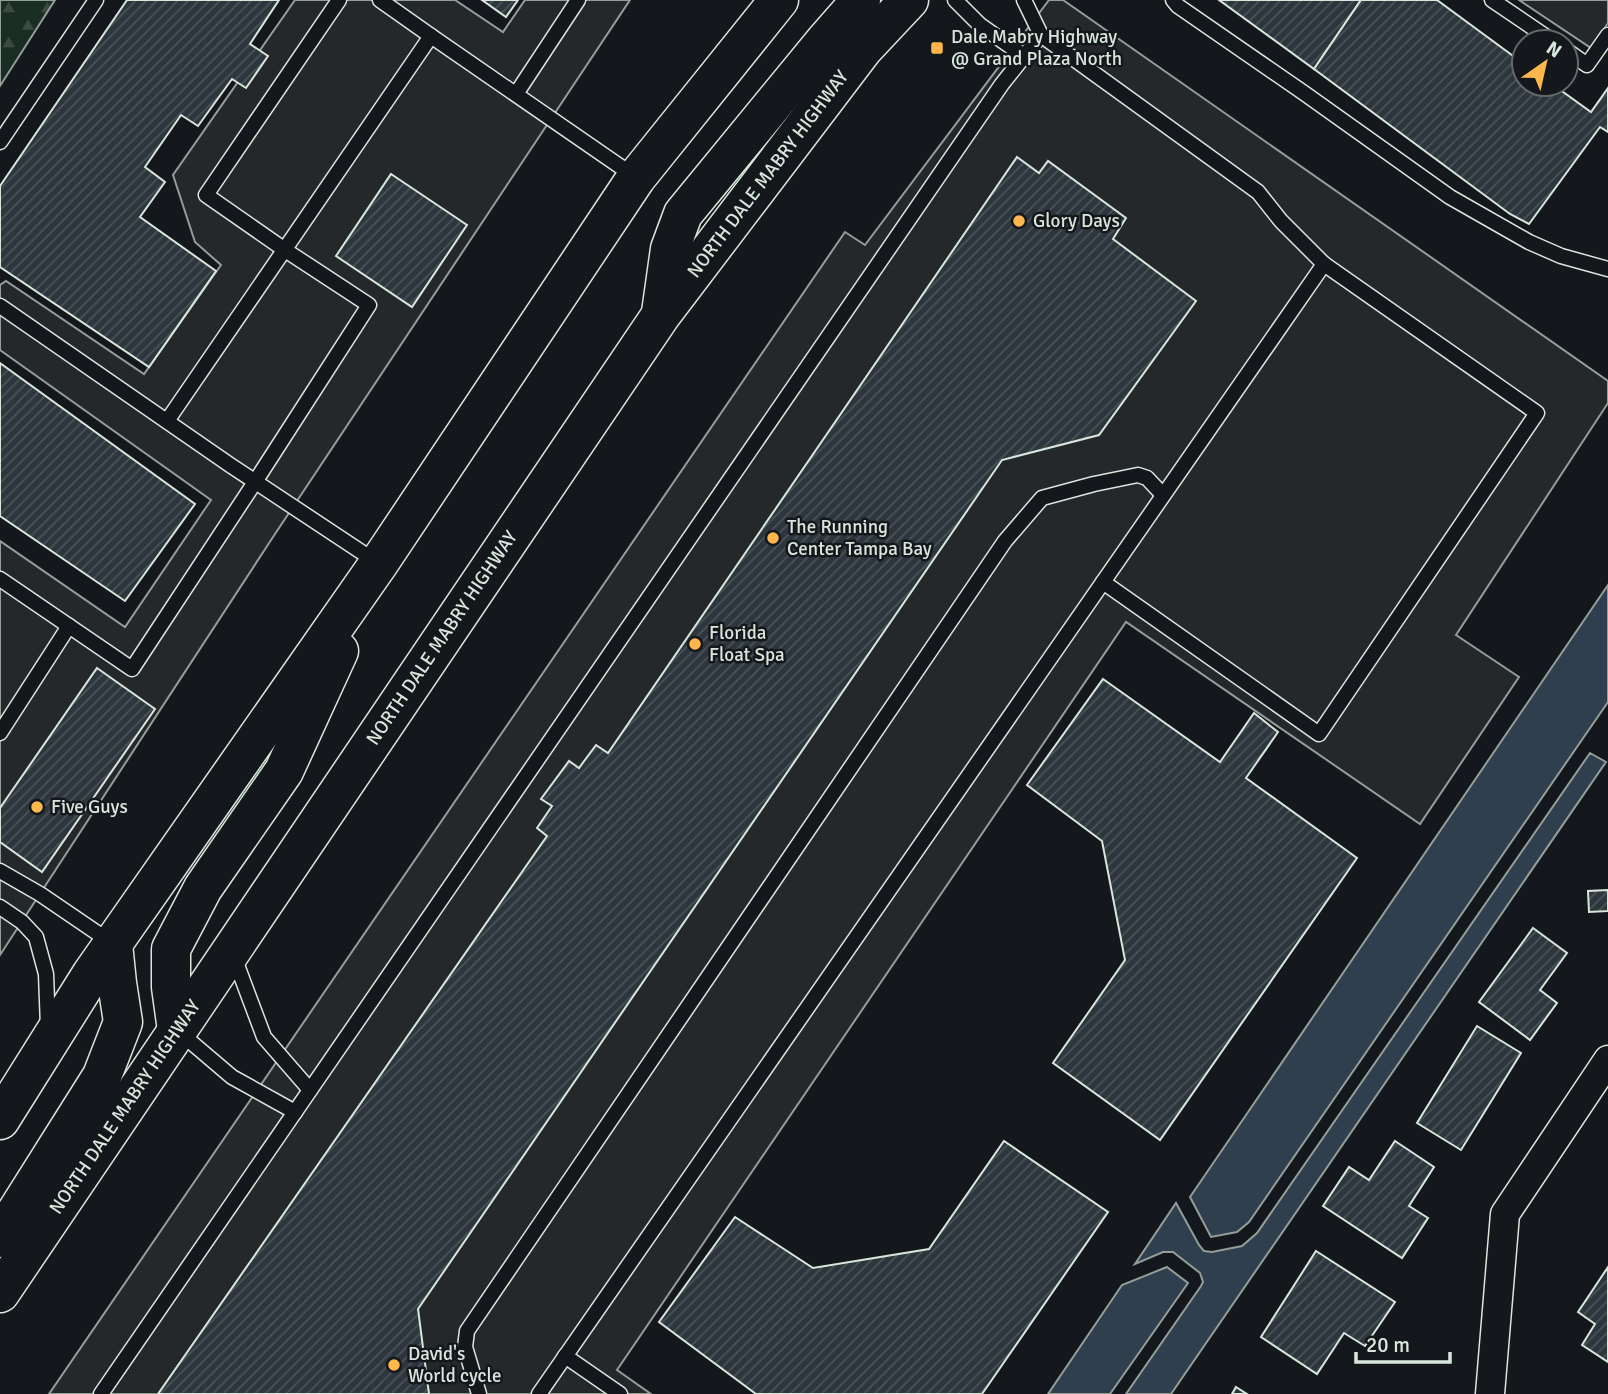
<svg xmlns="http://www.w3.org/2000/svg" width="1608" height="1394" viewBox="0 0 1608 1394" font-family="Signika,sans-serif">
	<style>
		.forest { fill: url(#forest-firs); stroke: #939e99; stroke-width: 2 }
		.parking { fill: #24282b; stroke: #939e99; stroke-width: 2 }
		.water { fill: #2f3f4d; stroke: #939e99; stroke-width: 2 }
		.building { fill: url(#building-hatch); stroke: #d8e6dc; stroke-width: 2 }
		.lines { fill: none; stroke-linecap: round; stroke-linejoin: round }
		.lane-casing { stroke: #d8e6dc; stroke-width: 17 }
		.street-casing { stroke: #d8e6dc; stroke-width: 31 }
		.primary-casing { stroke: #d8e6dc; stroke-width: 41 }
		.lane { stroke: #14181c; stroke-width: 14 }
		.street { stroke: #14181c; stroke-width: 28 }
		.primary { stroke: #14181c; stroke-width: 38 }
		.poi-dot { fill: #ffb74d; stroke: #14181c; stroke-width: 2.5 }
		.labels { text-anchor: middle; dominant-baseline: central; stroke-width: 5; stroke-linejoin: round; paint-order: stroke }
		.poi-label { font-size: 19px; fill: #d8e6dc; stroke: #14181c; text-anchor: start }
		.street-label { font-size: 19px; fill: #d8e6dc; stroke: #14181c }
	</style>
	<defs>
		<pattern id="forest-firs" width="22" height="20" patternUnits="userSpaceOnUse" patternTransform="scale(1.75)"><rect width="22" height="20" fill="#1a2d24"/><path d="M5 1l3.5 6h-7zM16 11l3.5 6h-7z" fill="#3b4b43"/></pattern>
		<pattern id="building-hatch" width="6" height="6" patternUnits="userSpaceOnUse" patternTransform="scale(1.75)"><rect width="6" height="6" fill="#2c363c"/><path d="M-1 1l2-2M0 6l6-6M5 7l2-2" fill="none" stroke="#4a5358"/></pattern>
	</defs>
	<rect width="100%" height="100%" fill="#14181c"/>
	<path class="forest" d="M0,0H55L0,86Z"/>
	<g class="parking">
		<path d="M295,0H455L503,32L525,0H630L275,534L0,955V541L125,627L211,500L0,350V285L6,281L144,374L221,265L195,242L173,175Z"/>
		<path d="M1049,0H1063L1608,381V403L1456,635L1519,677L1420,824L1126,622L617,1370L651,1394H49L845,232L865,245Z"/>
		<path d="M1519,0H1608V23L1591,48Z"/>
	</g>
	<g class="water">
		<path d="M1608,585V702L1249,1222L1237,1232L1211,1237L1190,1197Z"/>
		<path d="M1590,753L1606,762L1171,1394H1126L1201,1286L1203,1282L1200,1273L1173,1252H1163L1135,1264L1176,1203L1199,1245L1204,1251L1212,1252L1242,1246L1257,1233Z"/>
		<path d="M1167,1267L1188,1283L1110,1394H1048L1122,1285Z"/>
	</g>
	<g class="building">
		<path d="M127,0H279L250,44L268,56L246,88L232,79L198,126L181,115L145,167L165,182L140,217L216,271L149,367L0,267V186Z"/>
		<path d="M482,0H518L506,17Z"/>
		<path d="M1219,0H1361L1314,69Z"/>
		<path d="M1361,0H1437L1524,64V84H1552L1591,112L1608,88V132L1600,127L1529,224L1510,214L1314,69Z"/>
		<path d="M1017,157L1039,173L1048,161L1126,218L1113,239L1196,301L1099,435L1002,460L418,1309L429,1394H158L547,836L537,828L552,806L541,799L569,761L579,768L596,745L608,753Z"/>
		<path d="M391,174L467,225L412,307L336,256Z"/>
		<path d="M0,363L195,504L125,601L0,516Z"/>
		<path d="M97,668L155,709L42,872L0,842V808Z"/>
		<path d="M1103,679L1220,762L1254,713L1278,732L1246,778L1357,858L1160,1140L1053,1063L1125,960L1102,841L1027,785Z"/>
		<path d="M1608,890V911L1589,912L1588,891Z"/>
		<path d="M1533,928L1567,953L1540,990L1557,1003L1530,1040L1479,1002Z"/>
		<path d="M1477,1026L1521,1053L1461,1150L1417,1123Z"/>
		<path d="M1004,1141L1108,1212L982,1394H756L659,1322L735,1217L813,1268L929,1249Z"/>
		<path d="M1395,1141L1434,1167L1409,1206L1428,1218L1402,1258L1323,1206L1349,1167L1369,1180Z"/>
		<path d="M1316,1251L1395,1302L1365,1346L1344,1333L1317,1374L1261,1337Z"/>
		<path d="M1608,1267V1362L1582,1345L1595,1324L1578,1312Z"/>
		<path d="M1236,1387L1247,1394H1232Z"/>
	</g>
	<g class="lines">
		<defs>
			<g id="lane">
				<path d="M955,0L980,25L1024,56"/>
				<path d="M1173,0L1178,6L1304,93L1450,197L1529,242L1561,256L1608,269"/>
				<path d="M1492,0L1554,42"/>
				<path d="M431,36L634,176"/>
				<path d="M1566,50L1587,65L1608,35"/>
				<path d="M516,94L578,0"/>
				<path d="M0,142L96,0"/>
				<path d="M0,306L230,465L378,563"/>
				<path d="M167,421L431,36L380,0"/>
				<path d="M0,579L132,669L255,482L369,305L285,250L206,195L339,0"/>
				<path d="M1103,582L1319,734L1537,413L1324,264"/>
				<path d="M0,733L69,626"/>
				<path d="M0,871L40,894L112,943"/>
				<path d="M0,907L22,922L36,937L46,974L48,1027"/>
				<path d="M234,957L264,1037L310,1090"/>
				<path d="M178,1031L232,1077L295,1112"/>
				<path d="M565,1356L620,1394"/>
				<path d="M101,1394L1002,84L1041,35"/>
				<path d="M479,1394L465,1347L467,1331L1005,541L1042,498L1094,484L1138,475L1147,478L1163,495"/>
				<path d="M539,1394L1324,264L1281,221L1258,192L1041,35L1024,0"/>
			</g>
			<path id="street" d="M1490,1394L1505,1214L1608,1060"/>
			<g id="primary">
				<path d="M661,313L670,249L683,214L825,41L861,0"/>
				<path d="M177,1030L171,987V949L203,888L284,771L339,651"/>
				<path d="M0,1120L91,975L379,563L636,178L779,0"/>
				<path d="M0,1238L102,1076L123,1022L117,983L113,944"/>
				<path d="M0,1293L661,315L863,49L909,0"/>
			</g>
		</defs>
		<use href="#lane" class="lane-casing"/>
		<use href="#street" class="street-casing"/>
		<use href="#primary" class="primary-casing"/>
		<use href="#lane" class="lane"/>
		<use href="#street" class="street"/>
		<use href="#primary" class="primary"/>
	</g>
	<g class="poi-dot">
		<rect x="930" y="41" width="14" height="14" rx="3.5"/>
		<circle cx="1019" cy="221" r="7"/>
		<circle cx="773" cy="538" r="7"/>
		<circle cx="695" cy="644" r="7"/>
		<circle cx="37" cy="807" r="7"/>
		<circle cx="394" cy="1365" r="7"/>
	</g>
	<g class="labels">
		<g class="poi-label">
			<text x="951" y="37">Dale Mabry Highway<tspan x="951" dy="22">@ Grand Plaza North</tspan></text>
			<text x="1033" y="221">Glory Days</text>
			<text x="787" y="527">The Running<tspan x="787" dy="22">Center Tampa Bay</tspan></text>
			<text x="709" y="633">Florida<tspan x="709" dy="22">Float Spa</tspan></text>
			<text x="51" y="807">Five Guys</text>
			<text x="408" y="1354">David's<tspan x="408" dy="22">World cycle</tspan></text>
		</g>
		<g class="street-label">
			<text transform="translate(768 174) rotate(-53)">NORTH DALE MABRY HIGHWAY</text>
			<text transform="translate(442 638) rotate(-56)">NORTH DALE MABRY HIGHWAY</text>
			<text transform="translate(125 1107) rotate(-56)">NORTH DALE MABRY HIGHWAY</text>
		</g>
	</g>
	<g transform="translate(1545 63) rotate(34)"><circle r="33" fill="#14181c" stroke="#626a69" stroke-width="2"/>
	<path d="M0-5L12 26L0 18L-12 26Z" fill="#ffb74d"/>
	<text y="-10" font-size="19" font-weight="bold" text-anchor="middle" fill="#d8e6dc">N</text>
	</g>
	<path d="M1356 1352v10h94v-10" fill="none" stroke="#d8e6dc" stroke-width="3.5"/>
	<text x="1366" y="1352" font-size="21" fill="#d8e6dc" stroke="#14181c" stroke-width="5" paint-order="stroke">20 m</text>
</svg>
